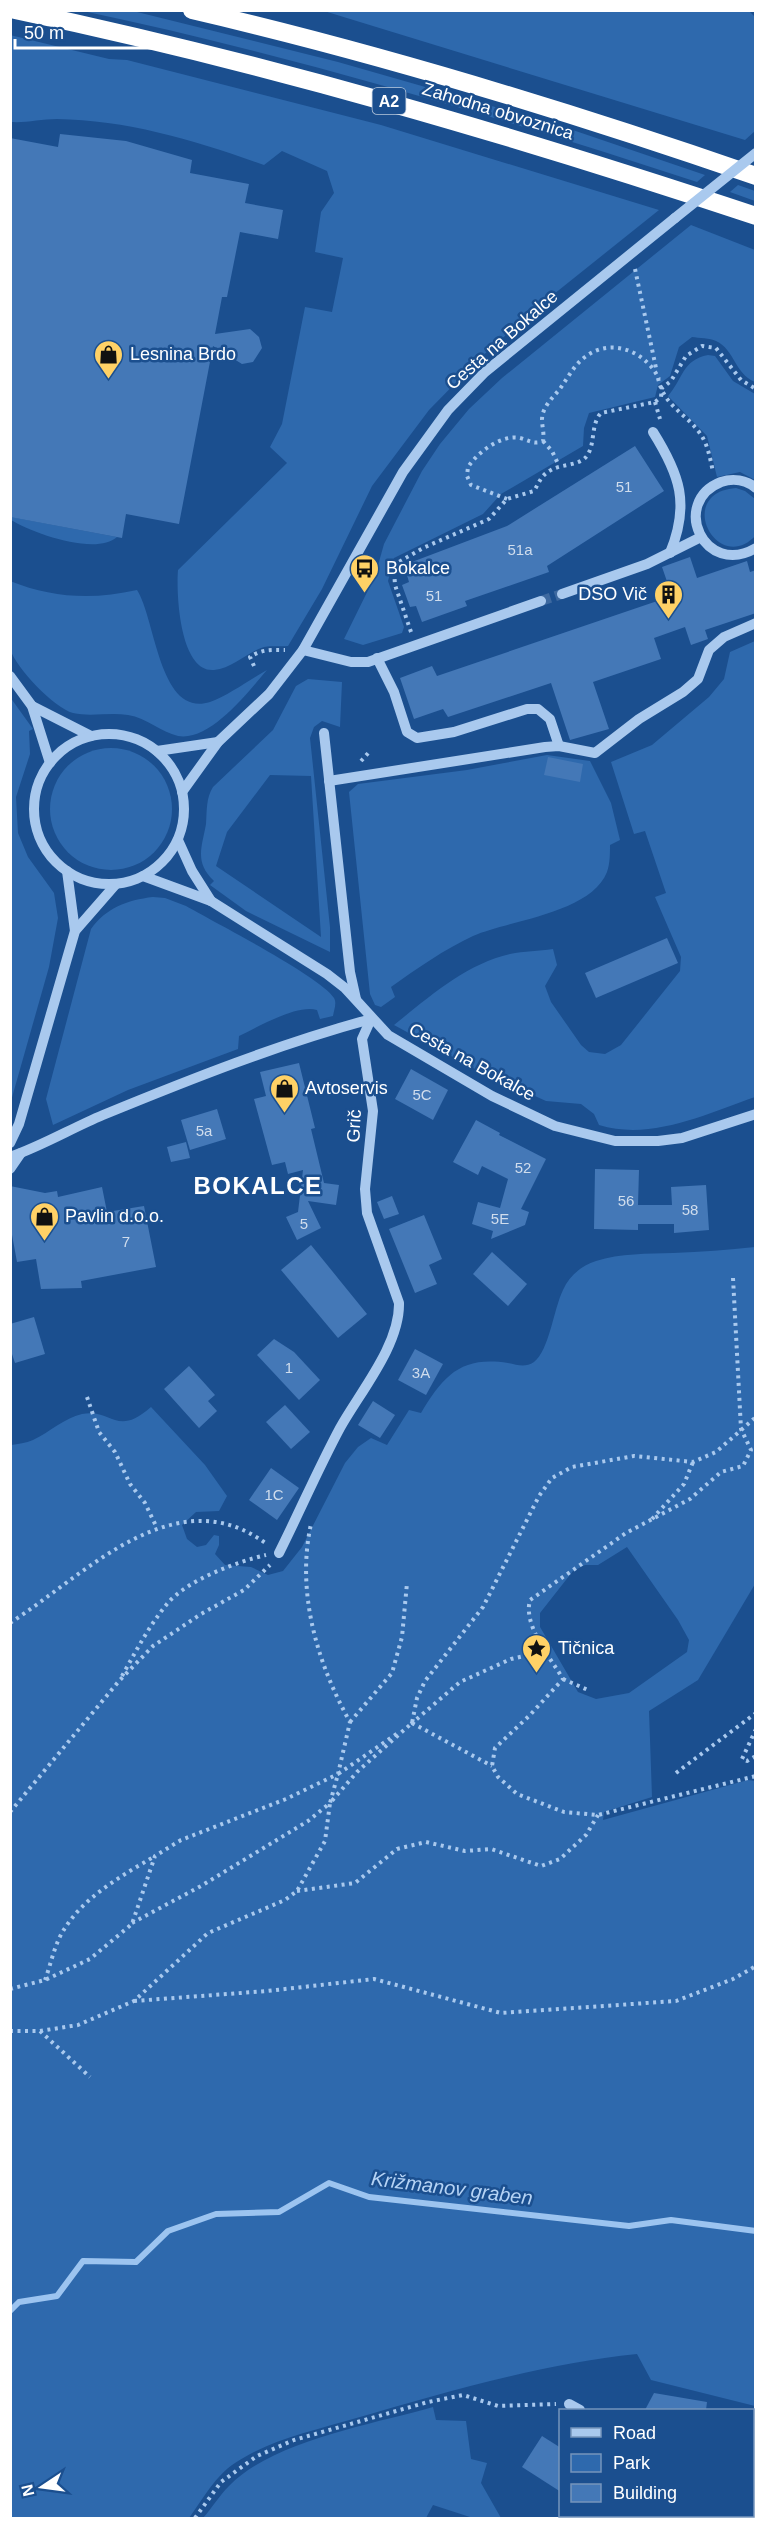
<svg xmlns="http://www.w3.org/2000/svg" width="766" height="2529" viewBox="0 0 766 2529" font-family="Arial,sans-serif">
	<style>
		.green { fill: #2e69ad; fill-rule: evenodd }
		.lines { fill: none; stroke-linecap: round; stroke-linejoin: round }
		.stream { stroke: #9cc4f0; stroke-width: 6 }
		.building { fill: #4478b7 }
		.minor-tunnel { stroke: #3d69a0; stroke-width: 10; stroke-dasharray: 10 5; stroke-linecap: butt }
		.path { stroke: #a9c9ee; stroke-width: 4; stroke-dasharray: 3 4.5; stroke-linecap: butt }
		.minor { stroke: #a9c9ee; stroke-width: 10 }
		.highway { stroke: #fff; stroke-width: 18 }
		.minor-bridge { stroke: #a9c9ee; stroke-width: 10 }
		.labels { text-anchor: middle; dominant-baseline: central; stroke-width: 5; stroke-linejoin: round; paint-order: stroke }
		.number-label { font-size: 15px; fill: #d0dded }
		.shield { fill: #1b4f8f; stroke: #bbcadd; stroke-width: 1.5 }
		.shield-label { font-size: 16px; font-weight: bold; fill: #fff }
		.street-label { font-size: 18px; fill: #fff; stroke: #1b4f8f }
		.poi-label { font-size: 18px; fill: #fff; stroke: #1b4f8f; text-anchor: start }
		.water-label { font-size: 20px; font-style: italic; fill: #b5d3f5; stroke: #1b4f8f }
		.district-label { font-size: 24px; font-weight: bold; letter-spacing: 1.5px; fill: #fff; stroke: #1b4f8f }
	</style>
	<rect width="100%" height="100%" fill="#1b4f8f"/>
	<g class="green">
		<path d="M83,11H133L338,62L558,125L705,175L697,182C495,116 291,55 83,11Z"/>
		<path d="M324,11H749L755,17V131L745,140Z"/>
		<path d="M10,35L109,59L127,60L381,125L659,210L539,306L480,358L429,410L372,486L322,589L288,646C279,647 269,645 261,648C245,654 232,668 214,670C180,673 176,594 178,570L287,463L270,447L282,424L305,307L332,312L343,258L315,252L321,212L334,193L327,171L282,151L264,165C197,141 128,120 57,119C41,119 26,123 11,122Z"/>
		<path d="M738,185L755,191V201L730,192Z"/>
		<path d="M691,225L755,250V382C734,373 735,350 716,341C710,338 699,338 692,337L679,347L670,376L658,385L655,397L589,413L584,428L583,446L501,494L483,514L394,558L388,581L404,627L402,633L363,645L344,639L375,576L384,544L422,471L440,444L469,409L502,378Z"/>
		<path d="M708,355L715,356L733,381L755,394V480L740,472L717,477L707,436L668,396C683,379 682,360 708,355Z"/>
		<path d="M736,488L745,491L755,499L756,535C718,577 673,493 736,488Z"/>
		<path d="M11,517L117,537C96,556 32,533 11,520Z"/>
		<path d="M10,581C52,598 93,600 137,590C156,620 159,718 210,702C229,695 249,680 267,670C249,691 210,742 178,736C161,732 147,718 128,715C110,712 91,717 73,713C54,708 16,668 10,649C7,635 10,597 10,581Z"/>
		<path d="M755,641V1097C706,1114 651,1141 599,1125L594,1114L581,1104L546,1101L475,1069L394,1025C429,997 466,964 510,954C524,951 539,951 553,949L557,965L545,986L551,1002L581,1045L589,1052L605,1054L621,1045L680,971L681,957L655,897L666,893L645,831L634,834L611,762L652,745L709,697L724,679L730,652Z"/>
		<path d="M308,679L342,682L340,727L322,721L314,727L310,738L330,927V952L246,911L210,885L214,881C194,862 202,847 206,824C207,810 206,798 213,787L273,730L296,686ZM270,775L311,776L321,937L216,866L227,832Z"/>
		<path d="M10,697L33,729L29,731L30,754L16,797L18,833L28,857L54,893L58,918L49,967L11,1101Z"/>
		<circle cx="111" cy="809" r="61"/>
		<path d="M547,755L590,761L611,803L620,840L610,845C610,853 610,864 607,872C591,913 510,920 473,936C445,949 416,969 391,987L395,997L381,1007L375,1005L370,994L349,792L358,784L467,770Z"/>
		<path d="M153,897L165,898L186,906C214,922 321,977 334,998C337,1003 334,1010 333,1016L320,1019L317,1010C297,1004 258,1027 239,1036L238,1049L128,1090L53,1125L46,1099L91,929C106,908 127,900 153,897Z"/>
		<path d="M755,1247V1584L698,1680L649,1711L652,1797L604,1812L603,1820L748,1780L755,1781V2406L651,2380L637,2354C541,2364 445,2392 353,2419C313,2431 271,2439 235,2463C215,2476 203,2499 189,2518H11V1445C18,1444 26,1443 33,1440C50,1432 64,1418 82,1414C112,1408 116,1438 151,1407L205,1465L227,1496L219,1511L196,1512L182,1525L187,1539L197,1547L206,1545L214,1535L219,1536V1545L215,1554L225,1565L251,1567L268,1575L283,1571L302,1547L345,1463L358,1447L371,1438L387,1445L409,1410L421,1413C444,1375 461,1356 508,1363C518,1365 525,1368 534,1362C549,1351 554,1308 563,1290C569,1276 581,1266 596,1261C620,1253 648,1254 673,1253C701,1252 728,1250 755,1247ZM627,1547L678,1620L689,1640L687,1652L629,1693L596,1699L578,1692L540,1627V1613L573,1571L585,1565H598Z"/>
		<path d="M433,2407L436,2420L466,2421L471,2459L487,2463L481,2483L501,2518H473L433,2505L426,2518H203C212,2508 219,2496 229,2486C272,2441 374,2424 433,2407Z"/>
	</g>
	<g class="lines">
		<path class="stream" d="M10,2311L19,2302L57,2296L83,2261L136,2262L168,2231L216,2214L279,2212L329,2183L369,2197L629,2226L671,2220L756,2231"/>
	</g>
	<g class="building">
		<path d="M60,134L126,141L192,160L190,173L249,184L245,203L283,210L278,239L240,232L227,297H222L215,334L250,329L259,337L262,348L253,362L242,364L213,346L179,524L126,514L122,538L10,517V138L58,147Z"/>
		<path d="M635,446L664,491L547,566L549,572L465,601L467,606L422,622L416,606L410,607L402,585L409,582L404,565L507,526Z"/>
		<path d="M690,557L697,578L747,561L750,572L756,570V613L705,630L708,639L691,645L685,627L654,638L661,659L593,682L609,729L570,740L551,683L448,717L443,709L414,719L400,678L432,666L437,676L672,596L662,567Z"/>
		<path d="M548,757L583,764L580,782L544,775Z"/>
		<path d="M667,938L678,963L596,998L585,973Z"/>
		<path d="M299,1063L315,1128L311,1129L324,1183L339,1185L336,1205L308,1201L321,1228L297,1240L286,1217L298,1212L303,1170L288,1174L285,1162L272,1165L254,1099L266,1096L260,1072Z"/>
		<path d="M411,1069L448,1090L433,1120L395,1099Z"/>
		<path d="M217,1109L226,1139L190,1150L181,1120Z"/>
		<path d="M476,1120L500,1133L499,1135L546,1159L521,1209L529,1212L525,1225L491,1239L493,1231L472,1224L478,1202L500,1208L508,1179L482,1166L478,1175L453,1162Z"/>
		<path d="M186,1142L190,1158L171,1162L167,1147Z"/>
		<path d="M595,1169L639,1170L638,1205H672L671,1187L706,1185L709,1230L674,1233V1224H638V1230L594,1229Z"/>
		<path d="M10,1186L45,1193L57,1191L58,1197L102,1187L107,1212L144,1206L156,1267L81,1281L82,1288L41,1289L36,1259L17,1262L10,1224Z"/>
		<path d="M392,1196L399,1214L384,1219L377,1202Z"/>
		<path d="M424,1215L442,1259L429,1265L437,1284L415,1293L389,1229Z"/>
		<path d="M311,1245L367,1314L338,1338L281,1270Z"/>
		<path d="M492,1252L527,1284L508,1306L473,1274Z"/>
		<path d="M34,1317L45,1354L15,1363L10,1348V1324Z"/>
		<path d="M274,1339L294,1352L320,1380L299,1400L257,1355Z"/>
		<path d="M415,1349L443,1364L426,1395L398,1380Z"/>
		<path d="M189,1366L215,1395L208,1401L217,1411L199,1428L164,1389Z"/>
		<path d="M373,1401L395,1415L380,1438L358,1425Z"/>
		<path d="M285,1405L310,1432L291,1449L266,1422Z"/>
		<path d="M271,1468L299,1488L277,1520L249,1500Z"/>
		<path d="M654,2393L707,2402L706,2410H645Z"/>
		<path d="M542,2436L561,2448V2492L522,2467Z"/>
	</g>
	<g class="lines">
		<path class="minor-tunnel" d="M541,601L562,594"/>
		<g class="path">
			<path d="M635,269L656,368"/>
			<path d="M658,378C664,406 684,412 699,432C708,444 710,458 713,472"/>
			<path d="M655,402L660,419"/>
			<path d="M543,441L552,451L559,466"/>
			<path d="M507,499L471,485L467,476L468,467C477,453 501,434 520,438C528,440 534,445 543,441C545,432 540,422 543,413C546,404 553,397 559,390C568,378 573,366 585,357C611,337 646,351 659,379"/>
			<path d="M411,632L395,585L394,570L397,563L423,548L489,519L507,499L534,491C539,483 541,475 551,470C561,464 578,466 586,457C596,445 590,425 601,413L655,402L661,397L662,388L671,381L686,356L702,346L716,348L741,380L756,389"/>
			<path d="M254,666L250,657C262,649 271,650 285,650"/>
			<path d="M361,761L371,750"/>
			<path d="M733,1278L741,1429L751,1450L743,1466L721,1472L690,1499L626,1533L530,1600C523,1626 550,1657 563,1679L530,1715L495,1748L492,1766L498,1777L517,1794L564,1812L598,1815L756,1776"/>
			<path d="M87,1397L99,1432L115,1452L130,1484L145,1503L157,1528"/>
			<path d="M652,1519L684,1484L693,1462"/>
			<path d="M10,1623C85,1575 176,1475 268,1545"/>
			<path d="M122,1676C136,1651 149,1626 167,1604C187,1580 236,1562 266,1555"/>
			<path d="M563,1679L588,1690"/>
			<path d="M350,1722L392,1673L402,1637L407,1583"/>
			<path d="M412,1723L492,1766"/>
			<path d="M411,1724L460,1682L511,1659L546,1651"/>
			<path d="M756,1729L742,1759L747,1761L756,1756"/>
			<path d="M676,1773L756,1713"/>
			<path d="M10,1812L119,1681L153,1646L201,1614L244,1590L270,1565"/>
			<path d="M297,1891L355,1883L397,1849L426,1842L465,1851L491,1849L541,1866L560,1859L586,1835L598,1815"/>
			<path d="M132,1923L201,1886L308,1821L330,1803L338,1774L398,1733"/>
			<path d="M45,1980C51,1964 55,1942 65,1928C85,1896 123,1875 155,1856"/>
			<path d="M10,1989L45,1980L90,1959L132,1924L155,1856L181,1840L286,1799L338,1774L350,1722C317,1663 296,1592 311,1524"/>
			<path d="M134,2001L267,1991L374,1979L501,2013L676,2001L733,1979L756,1966"/>
			<path d="M10,2031H40L78,2025L134,2001L208,1933L285,1900L297,1891L325,1841L330,1803L357,1772L412,1723L417,1698L425,1681L483,1607L539,1496L552,1478L572,1467L634,1456L693,1462L716,1452L756,1417"/>
			<path d="M40,2031L90,2077"/>
			<path d="M195,2518L221,2482L257,2456L294,2440L428,2402L463,2395L498,2406L556,2404"/>
		</g>
		<g class="minor">
			<path d="M653,432C680,475 690,504 670,553"/>
			<path d="M756,488C746,480 733,478 721,482C670,502 704,578 756,548"/>
			<path d="M562,594L647,564L701,537"/>
			<path d="M303,650L351,662H368L541,601"/>
			<path d="M377,658L394,692L407,732L417,738L454,732L527,709H538L550,719L559,746"/>
			<path d="M10,676L32,706L50,763"/>
			<path d="M32,706L91,736"/>
			<path d="M324,733L350,972L356,999"/>
			<circle cx="109" cy="809" r="75"/>
			<path d="M157,751L218,742"/>
			<path d="M329,781L545,747L559,746L595,753L639,719L683,692L698,679L709,650L724,637L756,623"/>
			<path d="M182,792L218,742L269,694L303,650L403,472L448,410L485,372L675,218"/>
			<path d="M178,840L192,871L211,901"/>
			<path d="M67,871L75,931"/>
			<path d="M143,876L211,901L327,974L345,988L388,1035L492,1096L555,1126L615,1141H658L682,1138L756,1114"/>
			<path d="M10,1143L19,1124L75,931L116,884"/>
			<path d="M10,1157C42,1146 72,1128 103,1115C191,1079 279,1044 371,1019"/>
			<path d="M10,1169L21,1153"/>
			<path d="M279,1553C300,1511 318,1469 340,1428C360,1392 400,1345 399,1303L367,1213L365,1189L373,1111L362,1039L371,1019"/>
			<path d="M569,2404L580,2410"/>
			<path d="M606,2516L608,2518"/>
		</g>
		<g class="highway">
			<path d="M15,10C267,63 512,135 756,216"/>
			<path d="M192,10C382,54 571,112 756,176"/>
		</g>
		<path class="minor-bridge" d="M675,218L756,153"/>
	</g>
	<defs>
		<symbol id="shop-pin" viewBox="-11 -11 22 30"><path d="M0 17L-7.5 6A9.5 9.5 0 1 1 7.5 6Z" fill="#ffd166" stroke="#1b4f8f"/><path d="M-5-2.5h2.3a2.7 3.5 0 0 1 5.4 0H5L5.5 6h-11ZM-1.5-2.5h3a1.5 2.3 0 0 0-3 0Z" fill="#111"/></symbol>
		<symbol id="bus-pin" viewBox="-11 -11 22 30"><path d="M0 17L-7.5 6A9.5 9.5 0 1 1 7.5 6Z" fill="#ffd166" stroke="#1b4f8f"/><path d="M-5-6H5V4H4V6H2V4H-2V6H-4V4H-5ZM-3.5-4V0h7V-4ZM-3.5 1.2v1.5H-2V1.2ZM2 1.2v1.5H3.5V1.2Z" fill="#111"/></symbol>
		<symbol id="building-pin" viewBox="-11 -11 22 30"><path d="M0 17L-7.5 6A9.5 9.5 0 1 1 7.5 6Z" fill="#ffd166" stroke="#1b4f8f"/><path d="M-4-6H4V6H1V3H-1V6H-4ZM-2.5-4.3h1.7v1.8h-1.7ZM.8-4.3h1.7v1.8H.8ZM-2.5-1h1.7V.8h-1.7ZM.8-1h1.7V.8H.8Z" fill="#111"/></symbol>
		<symbol id="sight-pin" viewBox="-11 -11 22 30"><path d="M0 17L-7.5 6A9.5 9.5 0 1 1 7.5 6Z" fill="#ffd166" stroke="#1b4f8f"/><path d="M0-6L1.8-2.2L6-1.7L2.9 1.2L3.7 5.4L0 3.3L-3.7 5.4L-2.9 1.2L-6-1.7L-1.8-2.2Z" fill="#111"/></symbol>
	</defs>
	<g fill-rule="evenodd">
		<use href="#shop-pin" x="92" y="338" width="33" height="45"/>
		<use href="#bus-pin" x="348" y="552" width="33" height="45"/>
		<use href="#building-pin" x="652" y="578" width="33" height="45"/>
		<use href="#shop-pin" x="268" y="1072" width="33" height="45"/>
		<use href="#shop-pin" x="28" y="1200" width="33" height="45"/>
		<use href="#sight-pin" x="520" y="1632" width="33" height="45"/>
	</g>
	<g class="labels">
		<g class="number-label">
			<text x="624" y="486">51</text>
			<text x="520" y="549">51a</text>
			<text x="434" y="595">51</text>
			<text x="422" y="1094">5C</text>
			<text x="204" y="1130">5a</text>
			<text x="523" y="1167">52</text>
			<text x="626" y="1200">56</text>
			<text x="690" y="1209">58</text>
			<text x="500" y="1218">5E</text>
			<text x="304" y="1223">5</text>
			<text x="126" y="1241">7</text>
			<text x="289" y="1367">1</text>
			<text x="421" y="1372">3A</text>
			<text x="274" y="1494">1C</text>
		</g>
		<rect class="shield" x="372.5" y="88" width="33" height="26" rx="4.5"/>
		<g class="shield-label">
			<text x="389" y="101">A2</text>
		</g>
		<g class="street-label">
			<text transform="translate(498 111) rotate(17)">Zahodna obvoznica</text>
			<text transform="translate(502 340) rotate(-41)">Cesta na Bokalce</text>
			<text transform="translate(472 1062) rotate(29)">Cesta na Bokalce</text>
			<text transform="translate(354 1126) rotate(-87)">Grič</text>
		</g>
		<g class="poi-label">
			<text x="130" y="354">Lesnina Brdo</text>
			<text x="386" y="568">Bokalce</text>
			<text x="647" y="594" text-anchor="end">DSO Vič</text>
			<text x="305" y="1088">Avtoservis</text>
			<text x="65" y="1216">Pavlin d.o.o.</text>
			<text x="558" y="1648">Tičnica</text>
		</g>
		<g class="water-label">
			<text transform="translate(452 2188) rotate(7)">Križmanov graben</text>
		</g>
		<g class="district-label">
			<text x="258" y="1185">BOKALCE</text>
		</g>
	</g>
	<rect width="766" height="2529" fill="none" stroke="#ffffff" stroke-width="24"/>
	<rect x="559" y="2409" width="195" height="108" fill="#1b4f8f" stroke="#7695bc" stroke-width="1.5"/>
	<rect x="571" y="2428" width="30" height="9" fill="#a9c9ee" stroke="#7695bc" stroke-width="1.5"/>
	<text x="613" y="2439" font-size="18" fill="#ffffff">Road</text>
	<rect x="571" y="2454" width="30" height="18" fill="#2e69ad" stroke="#7695bc" stroke-width="1.5"/>
	<text x="613" y="2469" font-size="18" fill="#ffffff">Park</text>
	<rect x="571" y="2484" width="30" height="18" fill="#4478b7" stroke="#7695bc" stroke-width="1.5"/>
	<text x="613" y="2499" font-size="18" fill="#ffffff">Building</text>
	<g transform="translate(42 2487) rotate(257)" stroke="#1b4f8f" stroke-width="4.5" paint-order="stroke">
	<path d="M0-4.5L10 22L0 15L-10 22Z" fill="#ffffff"/>
	<text y="-9" font-size="16" font-weight="bold" text-anchor="middle" fill="#ffffff">N</text>
	</g>
	<path d="M15 39v9h152v-9" fill="none" stroke="#ffffff" stroke-width="3"/>
	<text x="24" y="39" font-size="18" fill="#ffffff" stroke="#1b4f8f" stroke-width="4.5" paint-order="stroke">50 m</text>
</svg>
